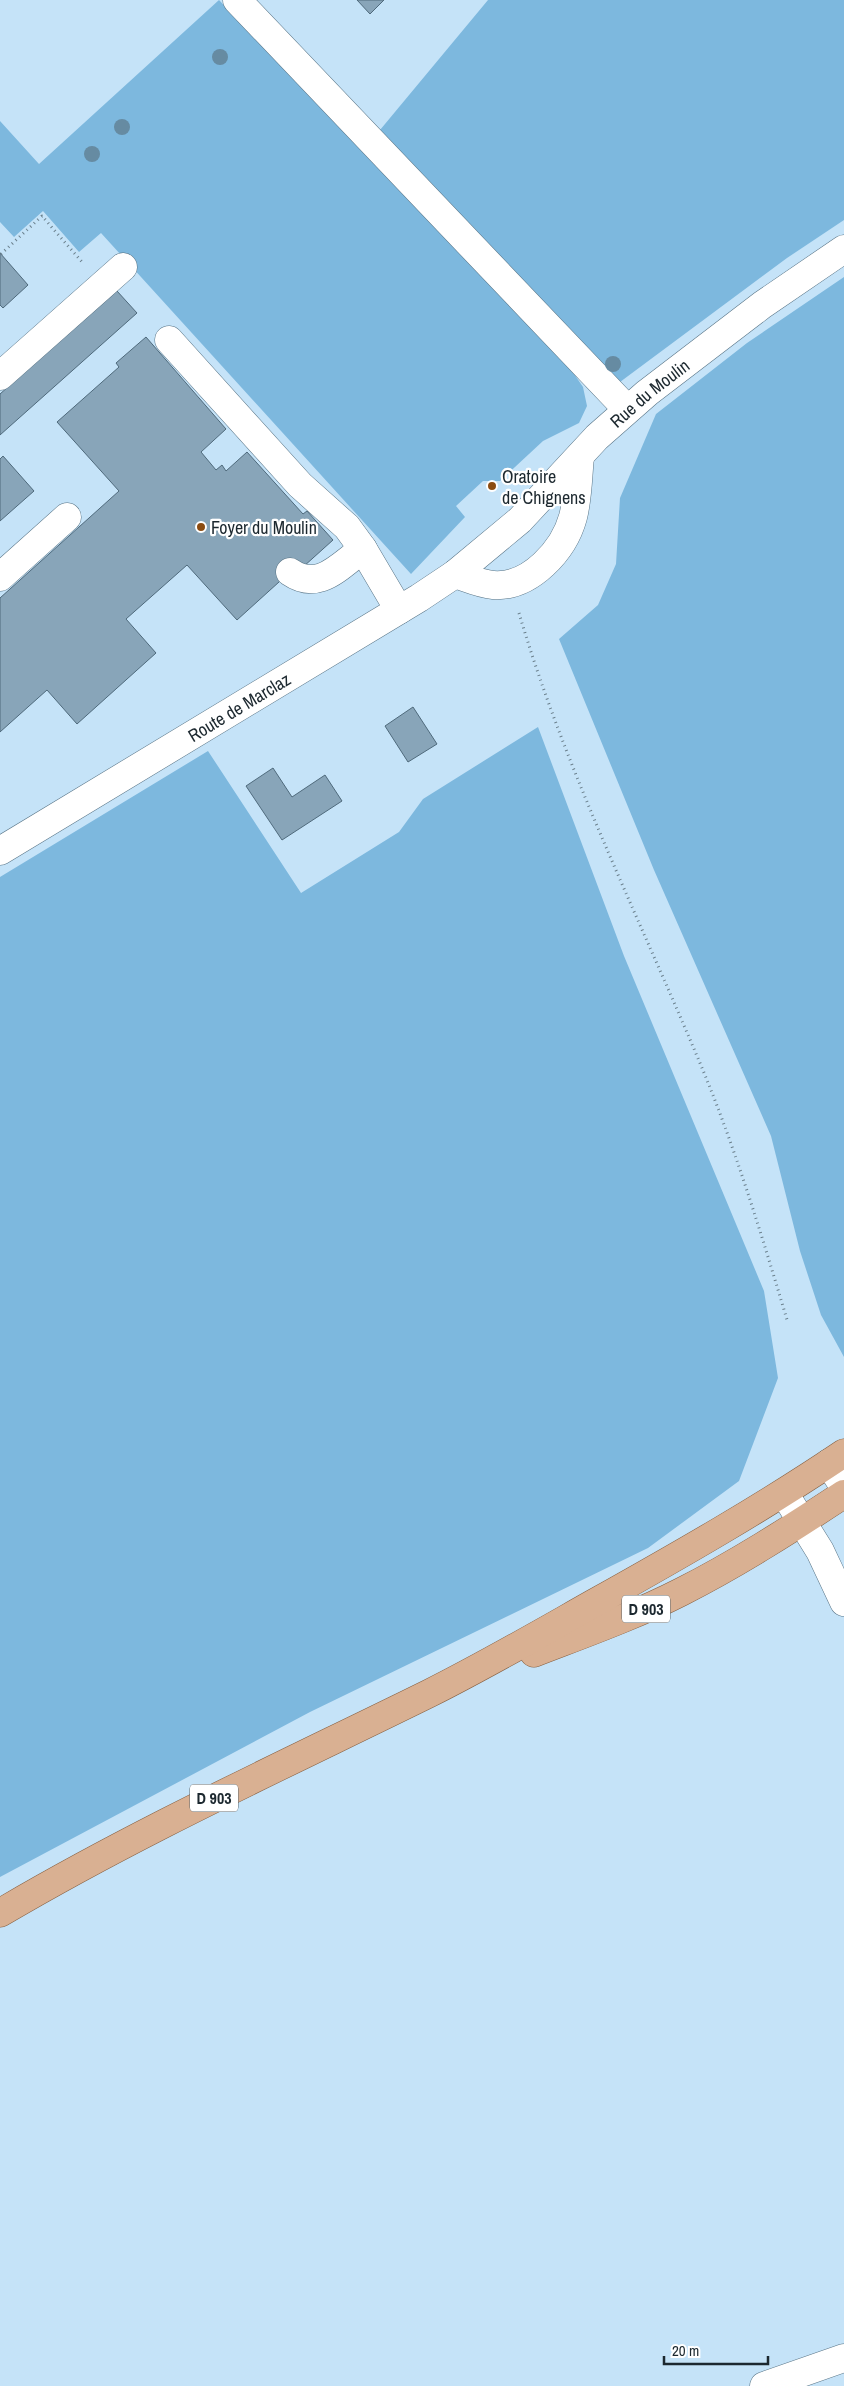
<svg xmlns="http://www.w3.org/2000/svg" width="844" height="2386" viewBox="0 0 844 2386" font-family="'Archivo Narrow',sans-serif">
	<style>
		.green { fill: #7db8de }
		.building { fill: #88a5b9; stroke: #4f6a7c }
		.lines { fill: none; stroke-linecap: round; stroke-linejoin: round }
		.minor-casing { stroke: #587486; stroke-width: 29 }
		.major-casing { stroke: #865f40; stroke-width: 29 }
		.path { stroke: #6b808d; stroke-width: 3; stroke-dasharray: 1 4; stroke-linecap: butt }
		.minor { stroke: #fff; stroke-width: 28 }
		.major { stroke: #d9b092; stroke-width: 28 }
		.tree { fill: #668ba2 }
		.poi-dot { fill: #8b4c12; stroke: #fff; stroke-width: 2 }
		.labels { text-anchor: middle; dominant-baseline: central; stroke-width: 4.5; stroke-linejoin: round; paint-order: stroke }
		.shield { fill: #fff; stroke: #60686d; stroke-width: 1 }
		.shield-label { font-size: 16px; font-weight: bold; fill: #1c282f }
		.street-label { font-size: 18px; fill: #1c282f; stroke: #fff }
		.poi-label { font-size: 18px; fill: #1c282f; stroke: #fff; text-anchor: start }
	</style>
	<rect width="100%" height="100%" fill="#c5e3f8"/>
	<g class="green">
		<path d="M219,0L570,368L583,387L587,406L579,423L543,441L500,481H483L456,506L465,517L411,574L101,233L79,252L43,211L14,237L0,222V121L39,164Z"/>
		<path d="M488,0H844V220L787,258L620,382L380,130Z"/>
		<path d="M844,277V1357L821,1315L800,1251L771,1136L654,870L559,639L598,605L616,564L620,498L656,414L747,343Z"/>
		<path d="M538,727L624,956L764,1291L778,1378L739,1481L648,1548L310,1712L0,1877V877L208,751L301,893L399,832L423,799Z"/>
	</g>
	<g class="building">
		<path d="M357,0H384L370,14Z"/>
		<path d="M0,253L28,285L3,308L0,305Z"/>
		<path d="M117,291L137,313L0,435V394Z"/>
		<path d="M146,337L226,429L201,452L216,470L222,465L226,471L247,452L303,514L307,511L333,540L303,567L300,563L237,620L187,565L126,619L156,653L77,724L47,690L0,732V598L119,491L57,422L119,367L116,363Z"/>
		<path d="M3,456L34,491L0,521V459Z"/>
		<path d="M413,707L437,744L408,762L385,726Z"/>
		<path d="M273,768L292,797L325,775L342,801L282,840L246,786Z"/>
	</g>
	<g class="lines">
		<defs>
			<g id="minor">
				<path d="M237,0L627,409"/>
				<path d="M169,340L300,485L347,527L363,549"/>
				<path d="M0,376L123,267"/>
				<path d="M290,572C319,592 339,566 363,549L399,610"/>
				<path d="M455,574C467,578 480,584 493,585C530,588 564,550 573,517C578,498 578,476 580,456"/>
				<path d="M0,577L67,517"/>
				<path id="s1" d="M0,851L419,598L455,574L520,520L597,437L647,393L762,305L844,249"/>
				<path d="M829,1463L844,1487"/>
				<path d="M784,1493L820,1551L844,1602"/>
				<path d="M764,2386L844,2358"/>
			</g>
			<g id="major">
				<path d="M534,1653C583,1634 634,1616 681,1592C738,1563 791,1529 844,1494"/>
				<path d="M0,1913C139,1831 286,1764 430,1693C486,1665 541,1633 596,1602C680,1555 764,1507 844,1453"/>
			</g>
		</defs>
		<use href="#minor" class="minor-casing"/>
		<use href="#major" class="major-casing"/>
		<g class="path">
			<path d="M1,254L42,216L82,262"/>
			<path d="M519,613C564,766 635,909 697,1056C734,1143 761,1233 788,1323"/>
		</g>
		<use href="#minor" class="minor"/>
		<use href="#major" class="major"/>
	</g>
	<g class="tree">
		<circle cx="220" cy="57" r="8"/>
		<circle cx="122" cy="127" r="8"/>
		<circle cx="92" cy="154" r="8"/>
		<circle cx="613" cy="364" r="8"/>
	</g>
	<g class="poi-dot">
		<circle cx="492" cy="486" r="5"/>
		<circle cx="201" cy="527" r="5"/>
	</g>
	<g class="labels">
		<g class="shield">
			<rect x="622" y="1595.5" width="48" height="27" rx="4"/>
			<rect x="190" y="1784.5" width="48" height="27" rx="4"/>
		</g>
		<g class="shield-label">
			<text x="646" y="1609">D 903</text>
			<text x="214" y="1798">D 903</text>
		</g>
		<g class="street-label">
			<text stroke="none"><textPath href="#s1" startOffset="799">Rue du Moulin</textPath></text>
			<text stroke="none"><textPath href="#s1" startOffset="279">Route de Marclaz</textPath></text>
		</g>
		<g class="poi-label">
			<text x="502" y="476">Oratoire<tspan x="502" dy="21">de Chignens</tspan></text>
			<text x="211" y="527">Foyer du Moulin</text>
		</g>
	</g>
	<path d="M664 2356v8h104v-8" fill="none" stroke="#1c282f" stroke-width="2.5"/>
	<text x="672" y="2356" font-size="15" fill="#1c282f" stroke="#ffffff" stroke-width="4" paint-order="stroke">20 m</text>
</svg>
